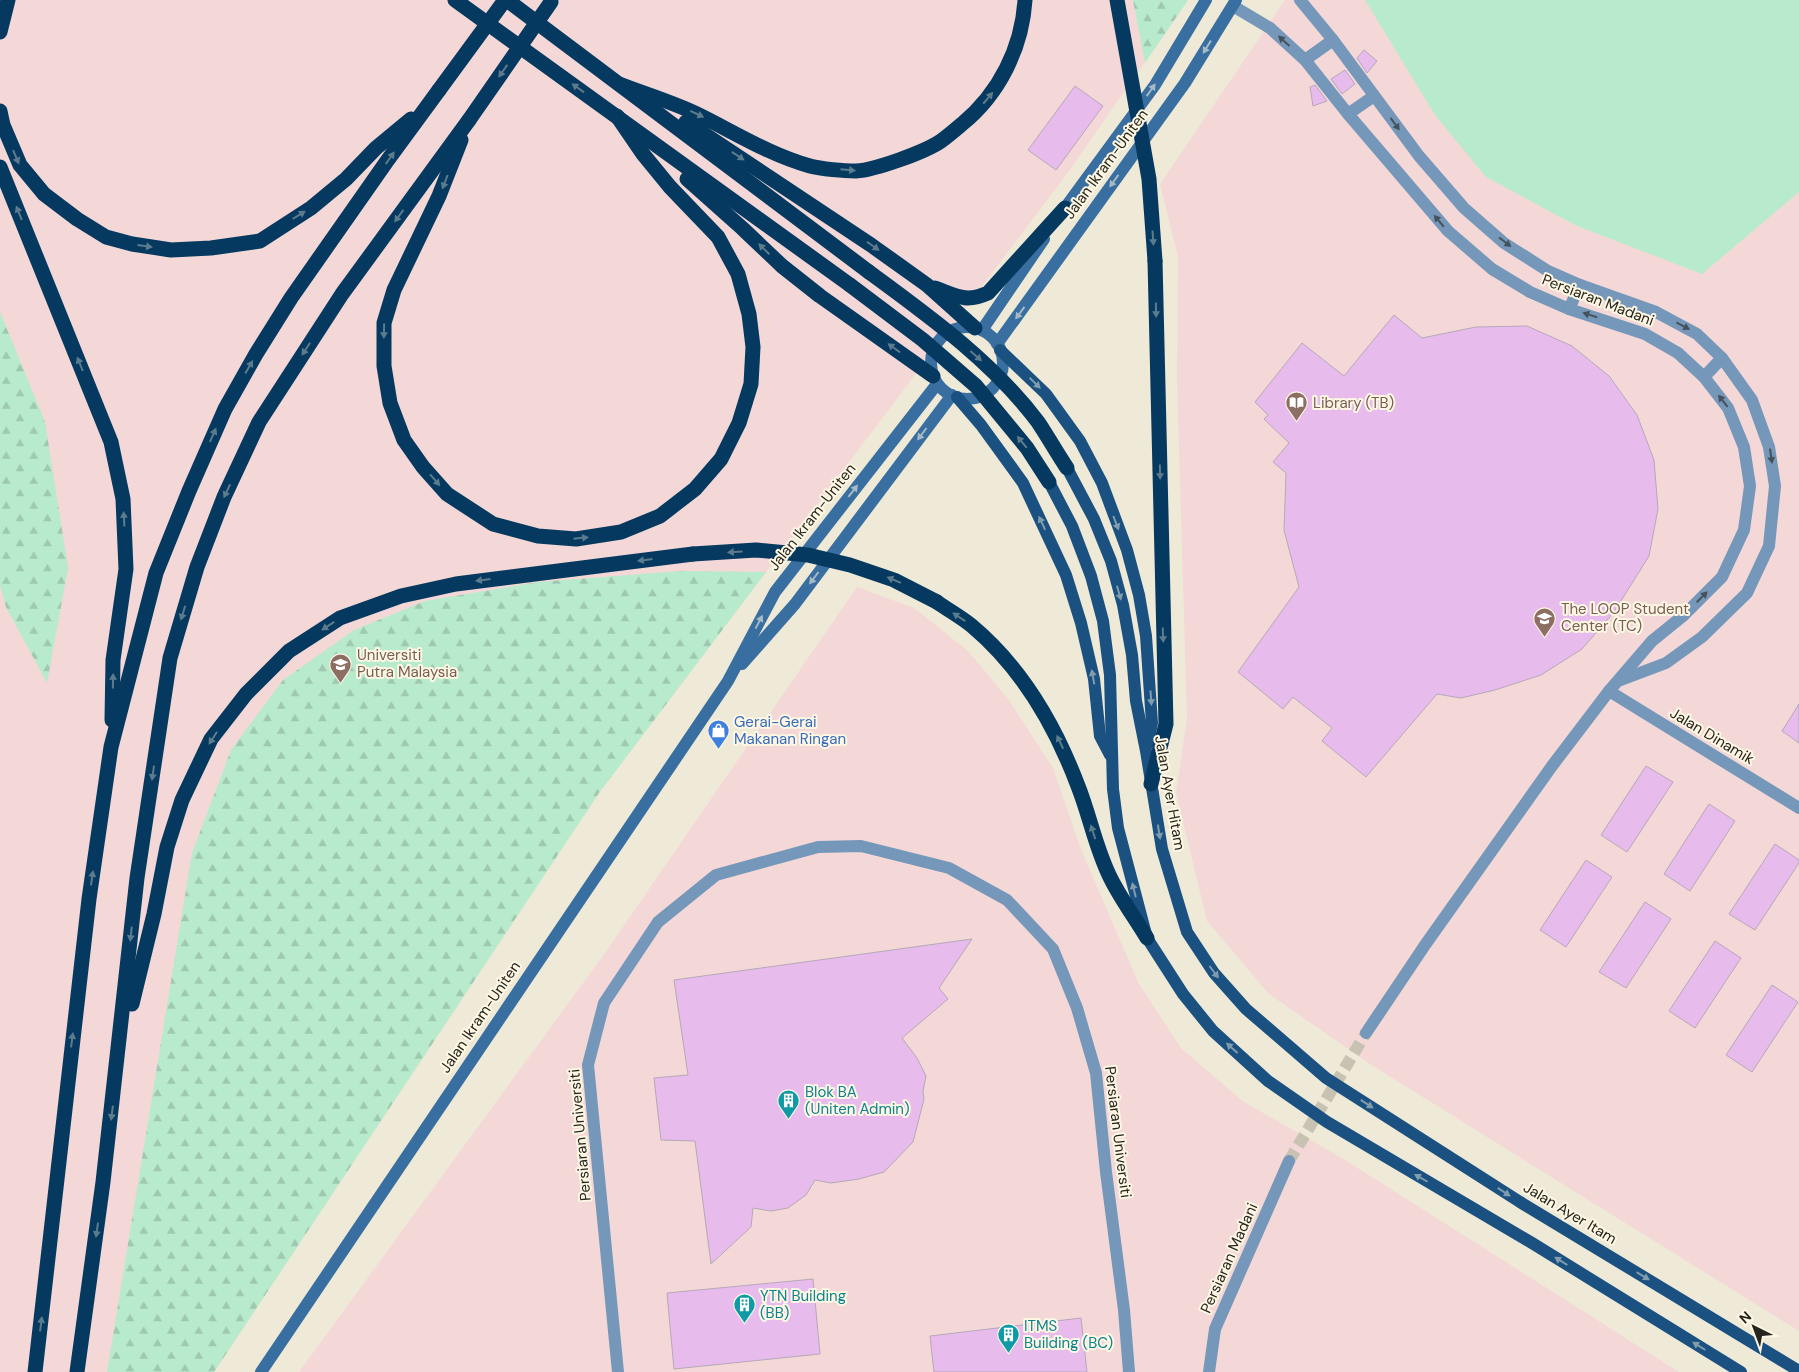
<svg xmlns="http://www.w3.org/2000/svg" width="1799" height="1372" viewBox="0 0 1799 1372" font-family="'DM Sans',sans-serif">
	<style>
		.education { fill: #f3d8d7 }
		.forest { fill: url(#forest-firs) }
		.pitch { fill: #b8eace }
		.building { fill: #e7bced; stroke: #b5a8b7 }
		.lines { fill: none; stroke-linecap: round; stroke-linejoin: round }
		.tertiary-tunnel { stroke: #c7c2b2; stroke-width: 12; stroke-dasharray: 12 6; stroke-linecap: butt }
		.minor { stroke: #7597b9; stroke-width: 12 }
		.tertiary { stroke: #7597b9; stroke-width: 12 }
		.secondary { stroke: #396fa0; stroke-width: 12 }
		.primary { stroke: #1a5180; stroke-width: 12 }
		.motorway { stroke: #063960; stroke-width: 15 }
		.motorway-bridge { stroke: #063960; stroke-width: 15 }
		.oneway { fill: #46525b }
		.oneway2 { fill: #a5bac5 }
		.oneway3 { fill: #5c7c8e }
		.oneway4 { fill: #809cad }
		.labels { text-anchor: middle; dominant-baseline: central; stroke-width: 4; stroke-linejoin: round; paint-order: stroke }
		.street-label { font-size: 15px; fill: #26241d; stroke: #fdf7e4 }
		.education-label { font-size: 15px; fill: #785e54; stroke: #fdf7e4; text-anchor: start }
		.shop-label { font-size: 15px; fill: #366cbe; stroke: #fdf7e4; text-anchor: start }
		.culture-label { font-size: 15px; fill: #0d838f; stroke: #fdf7e4; text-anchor: start }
	</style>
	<defs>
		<pattern id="forest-firs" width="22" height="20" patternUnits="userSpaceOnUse" patternTransform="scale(1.25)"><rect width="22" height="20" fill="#b8eace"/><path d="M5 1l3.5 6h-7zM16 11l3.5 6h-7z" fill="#9ec9b0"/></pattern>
	</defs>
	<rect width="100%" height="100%" fill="#efe9d7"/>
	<g class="education">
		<path d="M0,0H1188L1069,171L599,793L214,1372H0Z"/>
		<path d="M1285,0H1799V1331L1373,1066L1269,994L1207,921L1176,793L1187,719L1177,379L1178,257L1160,184Z"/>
		<path d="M857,587L914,608L968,651L1008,699L1053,768L1082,852L1139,984L1181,1048L1244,1102L1342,1158L1679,1372H299L605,953Z"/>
	</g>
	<g class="forest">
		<path d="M1133,0H1188L1145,63Z"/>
		<path d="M0,312L45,422L68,568L47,683L6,607L0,585Z"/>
		<path d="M681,571L766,572L599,793L214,1372H107L192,853L231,750L283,680L354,630L425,601L538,582Z"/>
	</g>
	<path class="pitch" d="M1365,0H1799V192L1702,274L1577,226L1486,177L1435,115Z"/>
	<g class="building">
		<path d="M1364,50L1377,61L1367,73L1357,58Z"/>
		<path d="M1345,70L1355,84L1342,94L1331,79Z"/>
		<path d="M1315,85L1327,101L1313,106L1310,87Z"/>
		<path d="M1075,86L1103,106L1056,170L1028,150Z"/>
		<path d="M1394,315L1422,338L1476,327L1527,326L1572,346L1609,376L1637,415L1654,460L1658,509L1649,556L1614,612L1582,649L1541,675L1495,690L1461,698L1437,694L1366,777L1322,741L1332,728L1293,697L1283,709L1238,672L1299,587L1284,530L1286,473L1273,462L1289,443L1264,419L1268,415L1255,402L1302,343L1344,376Z"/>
		<path d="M1799,704V743L1782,731Z"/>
		<path d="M1646,766L1673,782L1627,852L1601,835Z"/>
		<path d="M1709,804L1735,821L1690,891L1664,874Z"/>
		<path d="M1775,844L1799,860V863L1755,930L1729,914Z"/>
		<path d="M1586,860L1612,877L1566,947L1540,930Z"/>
		<path d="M1645,902L1671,919L1626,988L1599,972Z"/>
		<path d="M972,939L939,988L948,999L902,1038L917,1058L926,1076L923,1091L924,1099L913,1142L884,1172L859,1179L831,1183L815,1180L806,1195L788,1208L771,1211L753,1208L751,1227L711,1264L695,1141L661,1140L654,1078L688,1075L674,980Z"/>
		<path d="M1715,941L1741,958L1695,1028L1669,1011Z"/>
		<path d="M1772,985L1798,1002L1752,1072L1726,1055Z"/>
		<path d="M813,1279L820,1354L674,1369L667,1293Z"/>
		<path d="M1081,1318L1087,1372H934L930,1336Z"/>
	</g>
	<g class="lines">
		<path class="tertiary-tunnel" d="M1289,1161L1366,1033"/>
		<g class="minor">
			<path d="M1609,691L1799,808"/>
			<path d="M618,1372L588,1065L604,1003L658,922L716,875L818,847L861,846L949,868L1007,900L1053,949L1077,1008L1096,1073L1106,1172L1124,1310L1129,1372"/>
		</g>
		<g class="tertiary">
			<path d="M1300,0L1333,40L1419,156L1464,208L1504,243L1548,271L1580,285L1656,312L1697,334L1722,358L1752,400L1769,447L1775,486L1769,546L1747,593L1702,637L1666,663L1621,680"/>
			<path d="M1233,6L1270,28L1305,60L1348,114L1448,231L1492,269L1530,292L1569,309L1645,334L1678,353L1704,377L1728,408L1744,447L1750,486L1744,530L1722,577L1684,615L1652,641L1609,691L1552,766L1425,945L1366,1033"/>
			<path d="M1305,60L1333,40"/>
			<path d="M1348,114L1374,96"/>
			<path d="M1569,309L1580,285"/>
			<path d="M1704,377L1722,358"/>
			<path d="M1209,1372L1215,1329L1289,1161"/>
		</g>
		<g class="secondary">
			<path d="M1059,216L1155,85L1206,0"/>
			<circle cx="967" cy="363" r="36"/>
			<path d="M982,330L1044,239"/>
			<path d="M997,344L1185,83L1236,0"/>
			<path d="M742,664L795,604L952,395"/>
			<path d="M261,1372L728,681L775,592L937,384"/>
		</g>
		<g class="primary">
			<path d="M1000,350L1046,394L1080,441L1102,483L1127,550L1139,595L1146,636L1152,723L1148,744"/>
			<path d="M957,397L981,425L1023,483L1066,575L1081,623L1094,679L1100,736L1110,755"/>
			<path d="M1067,468L1094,519L1111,561L1123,605L1132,655L1136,701L1146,751L1162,849L1187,932L1214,973L1246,1009L1326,1078L1520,1202L1799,1371"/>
			<path d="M1049,482L1072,526L1091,576L1103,621L1110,675L1113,789L1118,828L1147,938L1183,994L1213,1031L1268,1081L1327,1122L1532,1243L1741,1372"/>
		</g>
		<g class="motorway">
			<path d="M455,0L850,285"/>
			<path d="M507,0L869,272"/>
			<path d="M0,32L8,0"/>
			<path d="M619,84C645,94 672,102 697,114C734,132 770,155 810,166C821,169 844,171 856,171C875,170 925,152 941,141C948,136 955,130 962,124C999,94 1022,48 1025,0"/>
			<path d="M0,111L3,125L20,165L44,194L77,219L106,237L132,244L171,250L211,248L260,241L311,208L346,179L376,148L411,119"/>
			<path d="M686,122L871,245L927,285L975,328"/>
			<path d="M461,140L439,196L394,290L384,323V366L390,403L404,440L423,467L447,494L493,524L538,536L576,539L621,532L660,516L695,489L721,459L739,423L751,384L753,347L749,314L738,274L718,237L670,187L643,154L617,116"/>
			<path d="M0,167L111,442L123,499L126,569L113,660L112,720"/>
			<path d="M687,179L742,228L782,266L820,296L933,376"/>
			<path d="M935,288C957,296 966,303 988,293L1065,208"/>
			<path d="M937,602C948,610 961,617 972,626C1022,668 1055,725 1078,786C1090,816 1096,850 1111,879C1121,899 1135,918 1147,938"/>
			<path d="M1151,784L1166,724L1155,261"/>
			<path d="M132,1004L154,914L167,847L182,800L211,739L246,694L289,651L340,618L401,596L456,584L693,554"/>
			<path d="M35,1372L89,899L111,747L156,573L189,491L225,409L256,354L291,298L387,161L439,90"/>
			<path d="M77,1372L103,1182L137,878L170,658L197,567L224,497L259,422L342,294L469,120"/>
		</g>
		<g class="motorway-bridge">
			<path d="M1117,0L1149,179L1155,261"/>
			<path d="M439,90L505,0"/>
			<path d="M469,120L551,2"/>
			<path d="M869,272C929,316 993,362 1038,422C1048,437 1057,453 1067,468"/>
			<path d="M850,285L923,340L976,386L1027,448L1049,482"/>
			<path d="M693,554L756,550L808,555L850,565L894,580L937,602"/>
		</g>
	</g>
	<defs><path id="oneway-solid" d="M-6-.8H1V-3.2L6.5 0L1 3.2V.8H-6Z" transform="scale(1.25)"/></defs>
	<g class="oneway">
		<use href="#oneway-solid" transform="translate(1284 41) rotate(-138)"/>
		<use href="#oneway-solid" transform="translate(1395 124) rotate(54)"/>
		<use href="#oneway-solid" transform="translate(1439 221) rotate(-130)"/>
		<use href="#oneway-solid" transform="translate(1505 242) rotate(37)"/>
		<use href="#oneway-solid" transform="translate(1590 315) rotate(-162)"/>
		<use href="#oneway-solid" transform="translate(1683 326) rotate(28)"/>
		<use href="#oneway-solid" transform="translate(1723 401) rotate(-128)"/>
		<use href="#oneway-solid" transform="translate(1771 456) rotate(82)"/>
		<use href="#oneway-solid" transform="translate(1702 597) rotate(-45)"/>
	</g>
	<g class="oneway2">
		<use href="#oneway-solid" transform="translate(1207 47) rotate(122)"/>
		<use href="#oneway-solid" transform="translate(1151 90) rotate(-55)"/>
		<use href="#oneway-solid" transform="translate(1114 181) rotate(126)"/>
		<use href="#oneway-solid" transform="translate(1020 313) rotate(126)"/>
		<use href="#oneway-solid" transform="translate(922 434) rotate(127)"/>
		<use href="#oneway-solid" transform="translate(853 491) rotate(-52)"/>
		<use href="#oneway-solid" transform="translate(814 578) rotate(127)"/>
		<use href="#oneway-solid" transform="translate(759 622) rotate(-62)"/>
	</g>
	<g class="oneway3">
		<use href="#oneway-solid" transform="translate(503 71) rotate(125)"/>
		<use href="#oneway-solid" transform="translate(578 88) rotate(-144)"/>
		<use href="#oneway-solid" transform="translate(988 98) rotate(-50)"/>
		<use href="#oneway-solid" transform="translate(697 114) rotate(25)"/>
		<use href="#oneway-solid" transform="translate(738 156) rotate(34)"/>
		<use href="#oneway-solid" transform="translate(16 157) rotate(67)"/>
		<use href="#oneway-solid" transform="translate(390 158) rotate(-55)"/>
		<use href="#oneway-solid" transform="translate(848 170) rotate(5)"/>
		<use href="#oneway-solid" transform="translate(445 182) rotate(111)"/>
		<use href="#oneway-solid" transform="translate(19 213) rotate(-112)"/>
		<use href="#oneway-solid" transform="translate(299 215) rotate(-32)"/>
		<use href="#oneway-solid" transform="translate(399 216) rotate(126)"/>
		<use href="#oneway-solid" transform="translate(1153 238) rotate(86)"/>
		<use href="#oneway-solid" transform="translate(145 246) rotate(8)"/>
		<use href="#oneway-solid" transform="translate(873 246) rotate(35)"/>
		<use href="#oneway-solid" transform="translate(764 249) rotate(-136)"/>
		<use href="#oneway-solid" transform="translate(1156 310) rotate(89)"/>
		<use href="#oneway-solid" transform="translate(384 331) rotate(91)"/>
		<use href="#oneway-solid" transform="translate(894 348) rotate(-144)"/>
		<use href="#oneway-solid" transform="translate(306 349) rotate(123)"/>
		<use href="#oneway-solid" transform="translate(976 356) rotate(41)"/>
		<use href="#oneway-solid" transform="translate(80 364) rotate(-112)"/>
		<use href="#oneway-solid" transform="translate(249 367) rotate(-60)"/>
		<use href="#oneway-solid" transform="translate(213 435) rotate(-66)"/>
		<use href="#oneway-solid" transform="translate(1022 442) rotate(-129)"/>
		<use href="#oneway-solid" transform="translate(1160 472) rotate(89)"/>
		<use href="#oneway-solid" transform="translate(435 480) rotate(49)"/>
		<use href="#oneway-solid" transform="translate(227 491) rotate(115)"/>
		<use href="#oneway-solid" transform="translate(124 519) rotate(-93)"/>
		<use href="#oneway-solid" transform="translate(581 538) rotate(-6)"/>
		<use href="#oneway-solid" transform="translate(735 552) rotate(176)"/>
		<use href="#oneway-solid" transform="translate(645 560) rotate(173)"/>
		<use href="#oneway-solid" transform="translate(483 580) rotate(173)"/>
		<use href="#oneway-solid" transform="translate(894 580) rotate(-157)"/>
		<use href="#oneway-solid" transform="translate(183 613) rotate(107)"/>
		<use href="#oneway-solid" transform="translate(959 617) rotate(-146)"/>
		<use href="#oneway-solid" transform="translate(328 626) rotate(147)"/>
		<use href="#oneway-solid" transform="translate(1163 635) rotate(88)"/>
		<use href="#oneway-solid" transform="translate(113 681) rotate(-89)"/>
		<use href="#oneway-solid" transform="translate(213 738) rotate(123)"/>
		<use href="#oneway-solid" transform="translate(1060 742) rotate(-115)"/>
		<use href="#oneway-solid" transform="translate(153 773) rotate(98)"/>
		<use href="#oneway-solid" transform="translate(1093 832) rotate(-108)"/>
		<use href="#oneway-solid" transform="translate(92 878) rotate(-82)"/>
		<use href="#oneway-solid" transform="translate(131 934) rotate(96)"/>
		<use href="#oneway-solid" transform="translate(72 1040) rotate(-83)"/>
		<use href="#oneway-solid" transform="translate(112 1113) rotate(97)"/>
		<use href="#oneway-solid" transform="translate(97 1230) rotate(98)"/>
		<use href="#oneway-solid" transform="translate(41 1324) rotate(-83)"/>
	</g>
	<g class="oneway4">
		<use href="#oneway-solid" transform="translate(1035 383) rotate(44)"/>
		<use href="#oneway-solid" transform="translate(1042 523) rotate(-115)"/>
		<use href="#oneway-solid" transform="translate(1116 523) rotate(69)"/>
		<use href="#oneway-solid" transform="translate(1119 593) rotate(74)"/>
		<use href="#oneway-solid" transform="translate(1093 677) rotate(-100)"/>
		<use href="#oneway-solid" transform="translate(1151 698) rotate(86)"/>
		<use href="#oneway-solid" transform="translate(1159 832) rotate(81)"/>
		<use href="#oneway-solid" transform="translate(1134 890) rotate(-104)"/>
		<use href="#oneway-solid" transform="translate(1214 972) rotate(53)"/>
		<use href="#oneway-solid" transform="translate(1232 1048) rotate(-138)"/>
		<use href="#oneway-solid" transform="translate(1367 1104) rotate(33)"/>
		<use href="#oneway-solid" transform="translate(1421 1178) rotate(-150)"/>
		<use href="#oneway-solid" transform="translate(1504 1192) rotate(33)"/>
		<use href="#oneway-solid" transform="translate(1561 1261) rotate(-148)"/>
		<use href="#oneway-solid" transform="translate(1643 1276) rotate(31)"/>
		<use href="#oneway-solid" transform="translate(1699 1346) rotate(-148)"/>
	</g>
	<defs>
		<symbol id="library-pin" viewBox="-11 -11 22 30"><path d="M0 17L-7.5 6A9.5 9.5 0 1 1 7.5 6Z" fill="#8d6e63" stroke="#fdf7e4"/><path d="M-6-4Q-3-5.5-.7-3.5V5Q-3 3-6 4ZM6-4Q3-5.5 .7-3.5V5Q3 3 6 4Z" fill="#fff"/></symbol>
		<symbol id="university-pin" viewBox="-11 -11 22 30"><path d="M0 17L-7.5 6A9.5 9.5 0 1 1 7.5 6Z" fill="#8d6e63" stroke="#fdf7e4"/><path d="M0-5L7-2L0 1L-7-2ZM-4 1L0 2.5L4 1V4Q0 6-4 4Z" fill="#fff"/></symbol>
		<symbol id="shop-pin" viewBox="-11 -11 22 30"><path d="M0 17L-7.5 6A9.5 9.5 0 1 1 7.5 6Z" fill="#3f7fe0" stroke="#fdf7e4"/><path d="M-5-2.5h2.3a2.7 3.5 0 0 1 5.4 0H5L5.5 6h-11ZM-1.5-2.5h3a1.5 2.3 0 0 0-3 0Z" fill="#fff"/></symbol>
		<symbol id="building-pin" viewBox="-11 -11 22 30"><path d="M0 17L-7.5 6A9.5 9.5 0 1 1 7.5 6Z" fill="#0f9aa8" stroke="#fdf7e4"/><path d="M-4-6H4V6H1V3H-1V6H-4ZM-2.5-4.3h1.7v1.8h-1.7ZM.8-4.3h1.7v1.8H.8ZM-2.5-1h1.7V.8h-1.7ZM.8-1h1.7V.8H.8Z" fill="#fff"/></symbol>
	</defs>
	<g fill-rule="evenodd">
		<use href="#library-pin" x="1284" y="390" width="25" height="34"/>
		<use href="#university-pin" x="1532" y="606" width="25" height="34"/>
		<use href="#university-pin" x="328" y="652" width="25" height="34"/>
		<use href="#shop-pin" x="706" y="718" width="25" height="34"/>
		<use href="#building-pin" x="776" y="1088" width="25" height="34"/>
		<use href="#building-pin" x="732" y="1292" width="25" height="34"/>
		<use href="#building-pin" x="996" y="1322" width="25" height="34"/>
	</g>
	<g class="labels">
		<g class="street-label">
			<text transform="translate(1106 164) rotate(-54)">Jalan Ikram-Uniten</text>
			<text transform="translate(1598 300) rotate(21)">Persiaran Madani</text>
			<text transform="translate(812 517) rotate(-52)">Jalan Ikram-Uniten</text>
			<text transform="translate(1712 736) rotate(31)">Jalan Dinamik</text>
			<text transform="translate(1170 793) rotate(80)">Jalan Ayer Hitam</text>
			<text transform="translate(480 1017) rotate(-56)">Jalan Ikram-Uniten</text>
			<text transform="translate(1118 1132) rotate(83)">Persiaran Universiti</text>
			<text transform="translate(580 1135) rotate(-95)">Persiaran Universiti</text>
			<text transform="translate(1570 1213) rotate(31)">Jalan Ayer Itam</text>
			<text transform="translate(1229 1258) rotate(-66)">Persiaran Madani</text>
		</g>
		<g class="education-label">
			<text x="1313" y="403">Library (TB)</text>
			<text x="1561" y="609">The LOOP Student<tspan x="1561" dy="17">Center (TC)</tspan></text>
			<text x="357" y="655">Universiti<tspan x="357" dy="17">Putra Malaysia</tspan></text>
		</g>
		<g class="shop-label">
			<text x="734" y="722">Gerai-Gerai<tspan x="734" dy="17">Makanan Ringan</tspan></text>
		</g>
		<g class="culture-label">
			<text x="805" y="1092">Blok BA<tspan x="805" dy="17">(Uniten Admin)</tspan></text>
			<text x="760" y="1296">YTN Building<tspan x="760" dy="17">(BB)</tspan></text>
			<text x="1024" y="1326">ITMS<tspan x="1024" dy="17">Building (BC)</tspan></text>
		</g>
	</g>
	<g transform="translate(1754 1327) rotate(318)" stroke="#fdf7e4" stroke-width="4" paint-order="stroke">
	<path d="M0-4L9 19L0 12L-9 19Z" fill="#26241d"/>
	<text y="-8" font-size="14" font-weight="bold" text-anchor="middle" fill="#26241d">N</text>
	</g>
</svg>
